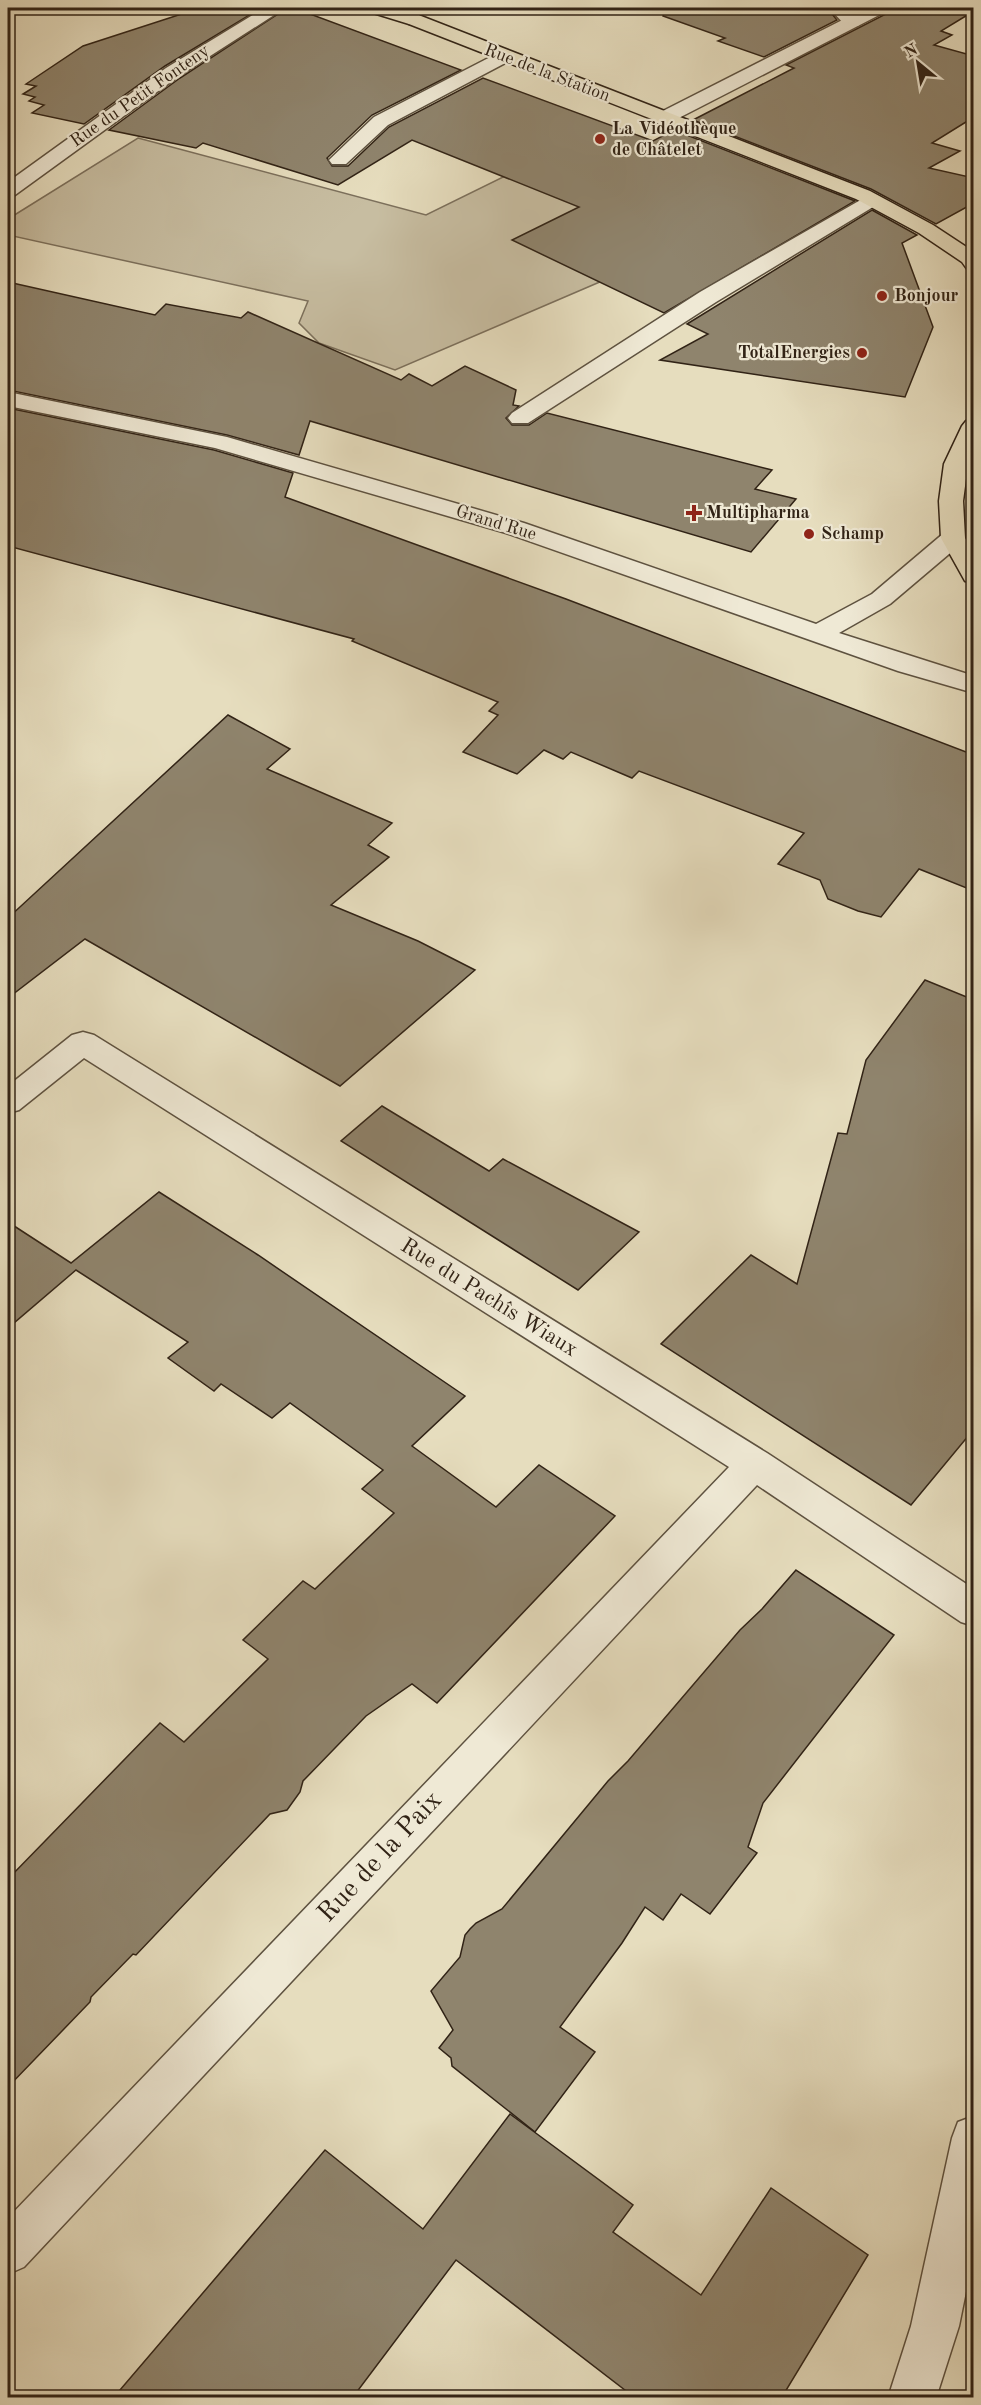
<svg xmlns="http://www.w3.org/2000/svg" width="981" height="2405" viewBox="0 0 981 2405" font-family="'Old Standard TT',serif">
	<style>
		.green { fill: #c7bda1; stroke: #7c705c; stroke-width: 1.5 }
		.building { fill: #8f846d; stroke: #312316; stroke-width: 1.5 }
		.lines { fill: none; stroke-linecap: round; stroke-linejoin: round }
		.lane-casing { stroke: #5e5240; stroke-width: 3 }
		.street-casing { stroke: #5e5240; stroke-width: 3 }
		.secondary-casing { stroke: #312316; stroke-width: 3 }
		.primary-casing { stroke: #312316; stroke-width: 3 }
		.lane { fill: #efe9d5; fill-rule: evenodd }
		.street { fill: #efe9d5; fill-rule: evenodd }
		.secondary { fill: #efe9d5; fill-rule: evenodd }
		.primary { fill: #e6ddbe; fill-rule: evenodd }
		.poi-dot { fill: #8f2418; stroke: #efe9d5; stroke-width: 2 }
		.labels { text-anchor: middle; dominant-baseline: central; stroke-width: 4.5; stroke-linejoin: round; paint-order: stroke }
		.far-street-label { font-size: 18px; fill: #312316; stroke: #efe9d5 }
		.far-poi-label { font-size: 18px; font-weight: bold; fill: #312316; stroke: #efe9d5; text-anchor: start }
		.street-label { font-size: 22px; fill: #312316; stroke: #efe9d5 }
		.near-street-label { font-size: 27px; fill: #312316; stroke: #efe9d5 }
	</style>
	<rect width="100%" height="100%" fill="#e6ddbe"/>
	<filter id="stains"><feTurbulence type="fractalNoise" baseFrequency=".00333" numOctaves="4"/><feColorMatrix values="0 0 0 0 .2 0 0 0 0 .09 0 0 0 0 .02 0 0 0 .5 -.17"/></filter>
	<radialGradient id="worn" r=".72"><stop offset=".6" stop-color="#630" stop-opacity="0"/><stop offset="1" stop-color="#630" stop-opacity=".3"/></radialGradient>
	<path class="green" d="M138,138L426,215L564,147L609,278L395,370L319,343L299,323L308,301L8,235V219Z"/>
	<g class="building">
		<path d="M200,8H261L165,66L84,124L32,113L44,105L29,101L35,97L23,94L36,86L26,84L83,46Z"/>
		<path d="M287,8H294L461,70L372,115L327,158L332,166H348L389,127L483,78L653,141L674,130L855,201L664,313L512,240L579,207L412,140L338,185L203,143L196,148L109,130L180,78Z"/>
		<path d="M665,8H827L837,20L764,57L718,41L725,38L663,16Z"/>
		<path d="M890,8H974V11L941,31L952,35L934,45L974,56V117L932,143L960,151L929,168L974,178V203L936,224L871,189L693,120L794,68L786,65L886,14Z"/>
		<path d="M872,210L917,235L902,243L933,327L905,397L660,360L708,334L687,324Z"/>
		<path d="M8,282L155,315L166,304L241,318L248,312L401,380L409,374L432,386L465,366L516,390L513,405L519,406L506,418L512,425H529L547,413L772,470L755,489L796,499L751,552L310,421L299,455L227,435L8,390Z"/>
		<path d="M8,408L214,450L293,473L285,497L566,599L974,755V891L919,869L881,917L858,911L828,899L820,880L778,864L804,833L639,771L632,778L571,752L563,759L544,750L517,774L463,752L498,715L489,711L498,702L352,641L354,639L8,546Z"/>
		<path d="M228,715L290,749L267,769L392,823L368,845L389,857L331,905L418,941L475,970L340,1086L85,939L8,998V918Z"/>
		<path d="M925,980L974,1000V1429L911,1505L661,1344L751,1255L797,1284L838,1133L847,1134L866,1060Z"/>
		<path d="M382,1106L489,1171L503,1159L639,1232L578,1290L341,1141Z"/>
		<path d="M159,1192L258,1255L465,1396L412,1446L496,1507L539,1465L615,1516L437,1703L412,1684L366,1716L303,1781L300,1792L287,1810L270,1814L136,1955L133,1954L91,1997L90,2002L8,2087V1879L160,1723L184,1742L268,1659L243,1640L303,1581L315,1589L394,1513L362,1489L383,1470L290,1403L272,1418L221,1384L214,1391L168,1358L188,1342L76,1270L8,1328V1222L71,1263Z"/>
		<path d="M796,1570L894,1635L763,1803L748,1847L757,1853L710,1914L681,1894L663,1920L645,1907L622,1943L560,2027L595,2052L535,2132L452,2066L451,2058L439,2048L453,2030L431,1991L460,1957L465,1935L470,1929L476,1923L502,1909L608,1781L628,1761L740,1630L762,1609Z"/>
		<path d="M510,2114L633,2205L613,2232L701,2295L771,2188L868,2255L782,2397H634L456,2260L353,2397H114L325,2150L423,2229Z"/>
	</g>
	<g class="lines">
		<defs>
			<g id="lane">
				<path d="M829,8H848L861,22L858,26H846Z"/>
				<path d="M504,50L511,52L513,56L511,60L388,125L346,164H332L329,160L374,117Z"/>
				<path d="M871,194L878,196L881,200L878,204L716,302L528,423H512L508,418L512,413L700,292Z"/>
			</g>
			<g id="street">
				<path d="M264,8H285L179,76L15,195L8,197V182L166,68Z"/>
				<path d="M866,8H888L885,12L669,123H655L652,119L655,115Z"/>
				<path d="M8,392L227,437L524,523L816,624L872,594L944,533L953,531L962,533L965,538L962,543L890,604L839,633L974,676V693L898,671L506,533L215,448L8,406Z"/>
				<path d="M83,1032L94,1035L767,1453L974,1589V1626L961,1622L757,1485L24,2267L8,2274V2218L729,1467L84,1058L19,1110L8,1113V1086L72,1035Z"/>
				<path d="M974,2116V2252L959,2326L936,2398H888L911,2326L952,2138L958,2122Z"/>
			</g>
			<path id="secondary" d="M393,8H412L424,20L421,24H409Z"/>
			<g id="primary">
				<path d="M367,8H393L421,16L870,191L933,225L974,252V271L967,269L962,262L919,233L856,199L409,24L370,12Z"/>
				<path d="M974,419V452L968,464L963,501L965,538L974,553V583L965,581L941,538L939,501L944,464L962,426L966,421Z"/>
			</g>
		</defs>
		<use href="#lane" class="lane-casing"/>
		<use href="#street" class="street-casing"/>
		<use href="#secondary" class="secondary-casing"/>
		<use href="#primary" class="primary-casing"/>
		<use href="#lane" class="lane"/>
		<use href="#street" class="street"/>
		<use href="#secondary" class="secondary"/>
		<use href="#primary" class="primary"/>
	</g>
	<g class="poi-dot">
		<circle cx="600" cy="139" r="6"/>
		<circle cx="882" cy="296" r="6"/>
		<circle cx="862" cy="353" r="6"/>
		<path d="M691 504h6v6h6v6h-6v6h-6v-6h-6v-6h6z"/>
		<circle cx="809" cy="534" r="6"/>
	</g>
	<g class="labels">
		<g class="far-street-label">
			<text transform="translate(547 73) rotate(21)">Rue de la Station</text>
			<text transform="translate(140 96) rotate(-35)">Rue du Petit Fonteny</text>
			<text transform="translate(496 523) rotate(17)">Grand'Rue</text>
		</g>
		<g class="far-poi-label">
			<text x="612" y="129">La Vidéothèque<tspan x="612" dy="21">de Châtelet</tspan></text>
			<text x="894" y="296">Bonjour</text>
			<text x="850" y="353" text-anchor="end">TotalEnergies</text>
			<text x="706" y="513">Multipharma</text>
			<text x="821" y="534">Schamp</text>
		</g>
		<g class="street-label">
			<text transform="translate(489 1298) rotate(32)">Rue du Pachîs Wiaux</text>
		</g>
		<g class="near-street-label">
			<text transform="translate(380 1857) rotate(-47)">Rue de la Paix</text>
		</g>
	</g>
	<rect width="981" height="2405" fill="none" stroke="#e6ddbe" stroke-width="30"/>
	<rect x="9" y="9" width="963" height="2387" fill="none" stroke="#312316" stroke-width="3"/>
	<rect x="15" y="15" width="951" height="2375" fill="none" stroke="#312316" stroke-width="1.5"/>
	<g transform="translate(918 63) rotate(330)" stroke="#efe9d5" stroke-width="4.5" paint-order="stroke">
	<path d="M0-4.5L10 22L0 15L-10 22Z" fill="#312316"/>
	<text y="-9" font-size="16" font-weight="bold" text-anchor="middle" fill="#312316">N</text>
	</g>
	<rect width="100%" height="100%" filter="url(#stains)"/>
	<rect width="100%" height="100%" fill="url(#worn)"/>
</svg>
